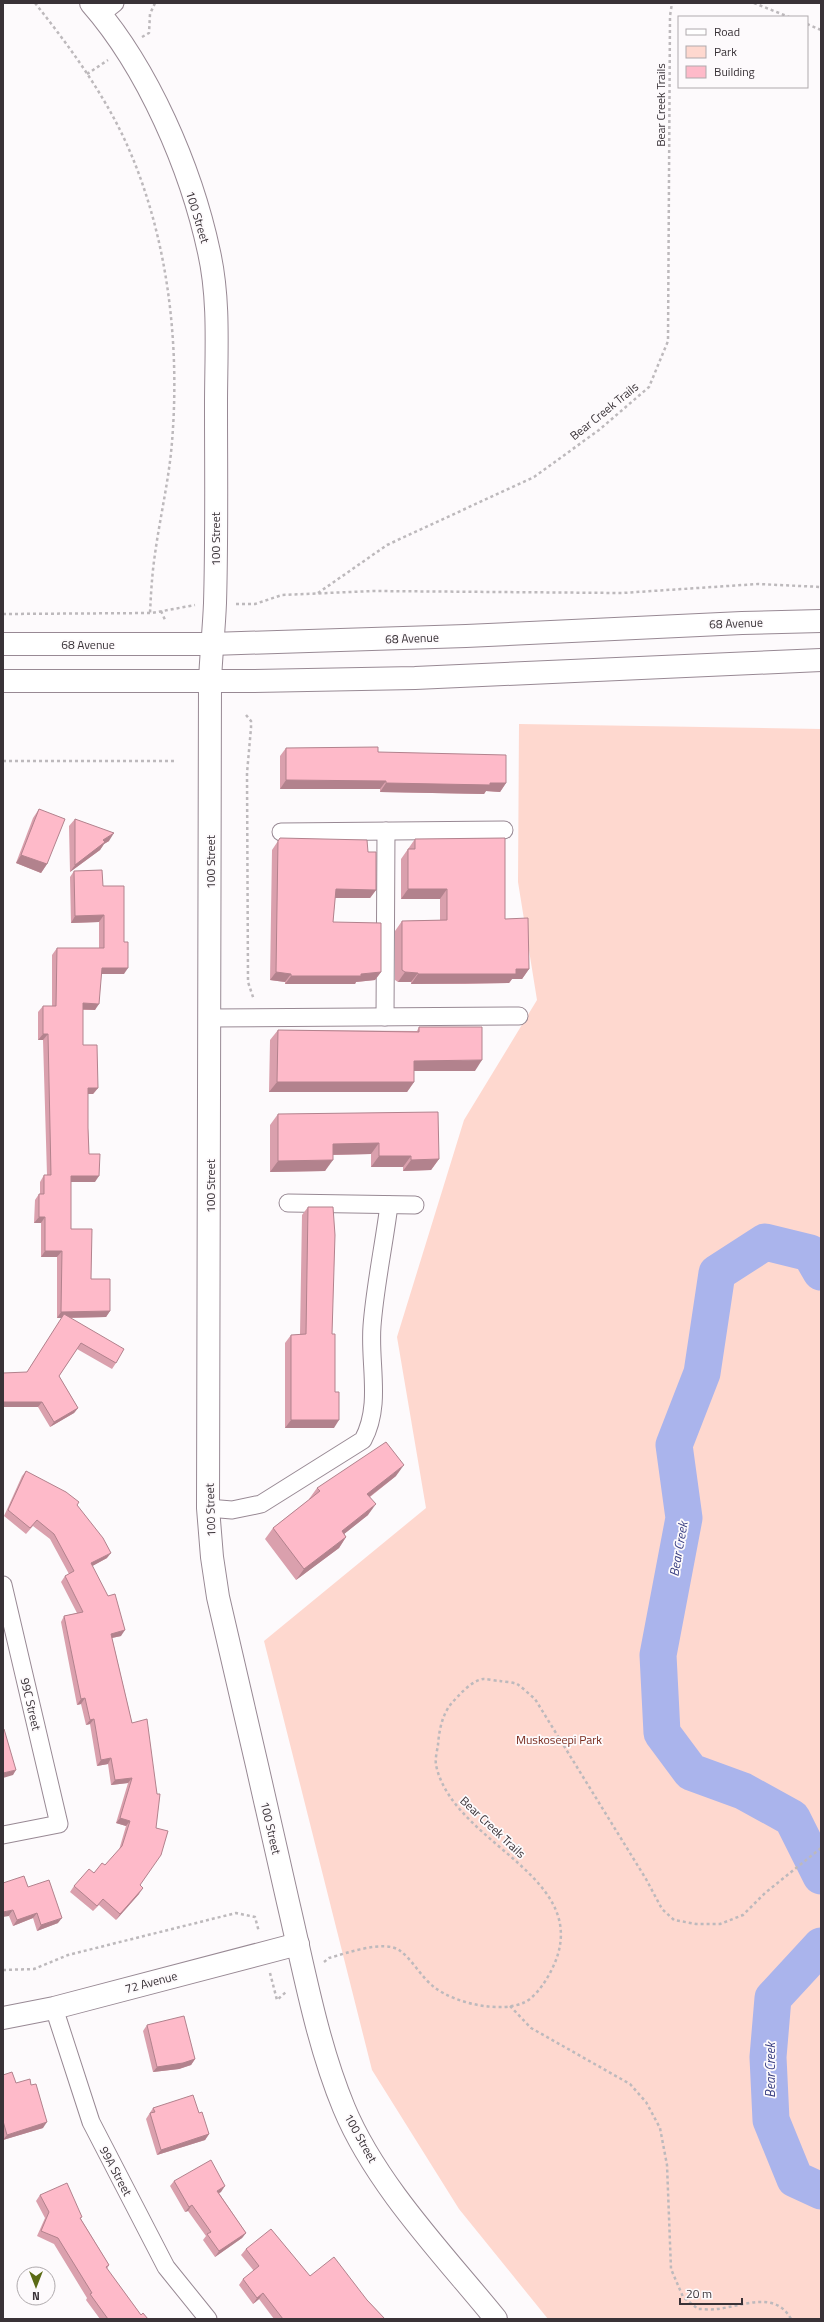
<svg xmlns="http://www.w3.org/2000/svg" width="824" height="2322" viewBox="0 0 824 2322" font-family="'Titillium Web',sans-serif">
	<style>
		.green { fill: #fed8cf }
		.lines { fill: none; stroke-linecap: round; stroke-linejoin: round }
		.river { stroke: #aab4ec; stroke-width: 37 }
		.minor-casing { stroke: #988994; stroke-width: 19 }
		.tertiary-casing { stroke: #988994; stroke-width: 24 }
		.secondary-casing { stroke: #988994; stroke-width: 24 }
		.path { stroke: #bdb9bc; stroke-width: 2.5; stroke-dasharray: 3 3; stroke-linecap: butt }
		.minor { stroke: #fff; stroke-width: 17 }
		.tertiary { stroke: #fff; stroke-width: 22 }
		.secondary { stroke: #fff; stroke-width: 22 }
		.wall { fill: #daa0ad }
		.shaded-wall { fill: #b2828d }
		.building { fill: #febac9; stroke: #b2828d }
		.labels { text-anchor: middle; dominant-baseline: central; stroke-width: 3.5; stroke-linejoin: round; paint-order: stroke }
		.street-label { font-size: 12px; fill: #393237; stroke: #fdfafc }
		.park-label { font-size: 12px; fill: #7a2d1f; stroke: #fdfafc }
		.water-label { font-size: 13px; font-style: italic; fill: #393f82; stroke: #fdfafc }
	</style>
	<rect width="100%" height="100%" fill="#fdfafc"/>
	<path class="green" d="M519,724L821,729V2319H548L459,2209L372,2070L264,1641L426,1508L397,1337L464,1120L537,1000L518,882Z"/>
	<g class="lines">
		<g class="river">
			<path d="M821,1272L810,1253L765,1242L717,1273L702,1373L674,1445L684,1518L658,1655L662,1733L691,1772L743,1791L792,1818L821,1876"/>
			<path d="M821,1946L773,1998L768,2057L771,2120L795,2179L821,2191"/>
		</g>
		<defs>
			<g id="minor">
				<path d="M101,14L115,3"/>
				<path d="M281,832L504,830"/>
				<path d="M385,1017L386,831"/>
				<path d="M210,1018L519,1016"/>
				<path d="M288,1203L415,1205"/>
				<path d="M208,1508L232,1510L261,1504L363,1440C382,1405 369,1364 372,1326C375,1286 384,1245 389,1205"/>
				<path d="M3,1585L59,1824L3,1835"/>
				<path d="M54,2008L91,2122L166,2267L208,2319"/>
			</g>
			<g id="tertiary">
				<path d="M91,3C148,68 191,168 209,252C220,301 216,354 216,404C216,470 217,537 215,603C214,629 211,655 210,681"/>
				<path d="M3,2018L54,2008L298,1944"/>
			</g>
			<g id="secondary">
				<path d="M3,644H211L466,636L742,623L821,621"/>
				<path d="M3,681H250L415,678L821,660"/>
				<path d="M210,681L208,1508L212,1557L218,1597C242,1699 265,1800 288,1902C304,1970 317,2043 344,2108C376,2185 444,2255 496,2319"/>
			</g>
		</defs>
		<use href="#minor" class="minor-casing"/>
		<use href="#tertiary" class="tertiary-casing"/>
		<use href="#secondary" class="secondary-casing"/>
		<g class="path">
			<path d="M35,3C70,47 105,95 128,147C168,238 180,344 172,442C169,480 160,517 155,554C152,574 151,593 150,613"/>
			<path d="M754,3L789,17"/>
			<path d="M807,24L821,30"/>
			<path d="M142,37L149,33L150,14L155,3"/>
			<path d="M87,74L108,60"/>
			<path d="M318,593L387,545L534,477L599,430L649,387L668,341L670,16L672,3"/>
			<path d="M236,604H255L282,595L373,591L622,593L758,584L821,587"/>
			<path d="M161,611L166,622"/>
			<path d="M3,614L152,613L195,605"/>
			<path d="M246,715L251,721V728L247,773L248,982L254,1000"/>
			<path d="M3,761H174"/>
			<path d="M324,1962L329,1958C347,1953 383,1940 399,1950C412,1959 421,1977 434,1987C454,2003 501,2014 525,2002C532,1999 540,1989 544,1983C612,1879 454,1850 436,1765C435,1759 437,1751 438,1745C439,1731 442,1715 451,1704C459,1695 471,1681 483,1679C488,1679 495,1681 500,1681C505,1682 512,1682 517,1684C523,1688 529,1694 535,1699L646,1879L662,1909L674,1920L696,1924H720L743,1915L765,1893L821,1848"/>
			<path d="M3,1970L34,1969L68,1955L236,1913L255,1917L259,1932"/>
			<path d="M270,1973L277,2000L287,1991"/>
			<path d="M510,2006L531,2028L630,2084L646,2102L660,2128L667,2165L671,2269L683,2297L698,2309C704,2309 711,2310 717,2309C743,2306 775,2290 791,2319"/>
		</g>
		<use href="#minor" class="minor"/>
		<use href="#tertiary" class="tertiary"/>
		<use href="#secondary" class="secondary"/>
	</g>
	<g class="wall">
		<path d="M286,748L378,752L506,783L500,792L486,791L484,794L380,792V789H280V756Z"/>
		<path d="M39,809L47,864L41,873L16,863L33,818Z"/>
		<path d="M75,819L109,841L104,844L100,850L70,872L69,826Z"/>
		<path d="M280,838L376,890L370,898H335L333,922L381,972L375,980L356,982L355,984H285V982L270,980L272,850Z"/>
		<path d="M415,839L505,919L529,969L522,979H512L509,983L465,984H411V982H398L395,980V931L402,921L440,920V899H401V859Z"/>
		<path d="M74,871L103,886L124,974H101L95,1010H83V1045L98,1088L93,1094H88V1128L89,1154L95,1182H71V1229L91,1279L110,1311L106,1317L70,1318L116,1363L112,1369L77,1349L59,1376L78,1408L74,1413L50,1427L38,1407H3L27,1372L62,1318H57V1257H41V1223H34L35,1200L39,1194H40V1182L44,1175H47L43,1040H38V1012L43,1006H52V955L57,948H99V922L71,923L70,877Z"/>
		<path d="M419,1027L475,1071H414V1082L407,1092H269L270,1040L278,1030L417,1031Z"/>
		<path d="M278,1114L439,1159L431,1170L403,1171V1167H371V1154L333,1155L325,1171L270,1172V1125Z"/>
		<path d="M308,1207L332,1334L334,1428H285V1343L291,1335H300L302,1215Z"/>
		<path d="M26,1471L77,1505L107,1558L92,1566L121,1636L112,1638L132,1723L140,1885L139,1894L116,1920L99,1905L93,1911L70,1892L74,1886L105,1865L119,1850L126,1826L116,1823L128,1783L111,1785L108,1764L97,1766L90,1724L86,1725L81,1704L77,1705L61,1622L64,1616L77,1613L61,1582L65,1576L69,1574L50,1539L33,1526L26,1534L4,1516L22,1476Z"/>
		<path d="M396,1476L370,1497L368,1515L344,1534L346,1537L339,1548L296,1580L265,1539L273,1528L310,1499H309L317,1488Z"/>
		<path d="M28,1887L58,1923L37,1931L33,1918L13,1926L9,1916Z"/>
		<path d="M147,2025L195,2059L191,2065L179,2069L153,2072L143,2031Z"/>
		<path d="M3,2075L16,2083L43,2128L3,2140Z"/>
		<path d="M153,2108L199,2113L209,2134L205,2140L157,2155L146,2119Z"/>
		<path d="M174,2181L221,2192L219,2193L246,2233L242,2238L215,2257L203,2240L206,2236L188,2211L185,2212L170,2186Z"/>
		<path d="M40,2195L81,2219L109,2265L107,2269L141,2315L148,2319H100L86,2300L87,2298L54,2244L37,2236L45,2218L36,2201Z"/>
		<path d="M246,2249L367,2300L385,2319H274L259,2299L253,2304L239,2285L243,2279L254,2271L241,2255Z"/>
	</g>
	<g class="shaded-wall">
		<path d="M286,780L386,781L380,789H280Z"/>
		<path d="M386,783H506L500,792L486,791L484,794L380,792Z"/>
		<path d="M114,833L109,841L104,844L100,850L70,872L75,865L103,840Z"/>
		<path d="M21,855L47,864L41,873L16,863Z"/>
		<path d="M336,889L376,890L370,898H330Z"/>
		<path d="M408,889H447L440,899H401Z"/>
		<path d="M104,915L99,922L71,923L75,916Z"/>
		<path d="M102,968H128L124,974H97Z"/>
		<path d="M516,969H529L522,979H512L509,983L411,984L418,974Z"/>
		<path d="M276,972L291,974L285,982L270,980Z"/>
		<path d="M381,972L375,980L356,982L355,984H285L291,976L361,974Z"/>
		<path d="M405,972L418,973L411,982H398Z"/>
		<path d="M83,1003L99,1004L95,1010L78,1009Z"/>
		<path d="M43,1034H48L43,1040H38Z"/>
		<path d="M482,1060L475,1071H407L414,1061Z"/>
		<path d="M277,1082H414L407,1092H269Z"/>
		<path d="M88,1088H98L93,1094H84Z"/>
		<path d="M379,1143L371,1154L325,1155L333,1144Z"/>
		<path d="M379,1156H411L403,1167H371Z"/>
		<path d="M439,1159L431,1170L403,1171L411,1160Z"/>
		<path d="M333,1160L325,1171L270,1172L278,1161Z"/>
		<path d="M71,1176H99L95,1182H67Z"/>
		<path d="M39,1217H45L41,1223H34Z"/>
		<path d="M45,1251H62L57,1257H41Z"/>
		<path d="M110,1311L106,1317L57,1318L61,1312Z"/>
		<path d="M3,1402H42L38,1407H3Z"/>
		<path d="M78,1408L74,1413L50,1427L54,1422Z"/>
		<path d="M291,1420H339L334,1428H285Z"/>
		<path d="M404,1465L396,1476L360,1504L367,1494Z"/>
		<path d="M376,1504L368,1515L334,1542L342,1531Z"/>
		<path d="M346,1537L339,1548L296,1580L304,1569Z"/>
		<path d="M111,1553L107,1558L87,1569L91,1563Z"/>
		<path d="M125,1630L121,1636L107,1639L111,1634Z"/>
		<path d="M85,1698L81,1704L77,1705L81,1699Z"/>
		<path d="M94,1719L90,1724L86,1725L90,1720Z"/>
		<path d="M111,1758L108,1764L97,1766L101,1760Z"/>
		<path d="M16,1770L13,1775L3,1778V1773Z"/>
		<path d="M132,1778L128,1783L111,1785L115,1780Z"/>
		<path d="M120,1818L130,1821L126,1826L116,1823Z"/>
		<path d="M143,1888L139,1894L116,1920L120,1914Z"/>
		<path d="M13,1910L9,1916L3,1917V1912Z"/>
		<path d="M37,1913L33,1918L13,1926L17,1920Z"/>
		<path d="M62,1918L58,1923L37,1931L41,1925Z"/>
		<path d="M195,2059L191,2065L179,2069L153,2072L157,2067Z"/>
		<path d="M47,2122L43,2128L3,2140L7,2135Z"/>
		<path d="M209,2134L205,2140L157,2155L161,2150Z"/>
		<path d="M225,2186L221,2192L213,2196L217,2191Z"/>
		<path d="M192,2205L188,2211L185,2212L189,2207Z"/>
		<path d="M246,2233L242,2238L215,2257L219,2251Z"/>
		<path d="M263,2293L259,2299L253,2304L257,2298Z"/>
	</g>
	<g class="building">
		<path d="M378,747V752L506,755V783H490V785L386,783V781L286,780V748Z"/>
		<path d="M39,809L65,819L47,864L21,855Z"/>
		<path d="M75,819L114,833L103,840L105,842L75,865Z"/>
		<path d="M280,838L367,840L368,852H376V890L336,889L333,922L381,923V972L361,974V976H291V974L276,972L278,841Z"/>
		<path d="M505,838V919L528,918L529,969H516V974H418V973L405,972L402,970V921L447,920V889H408V849H415V839Z"/>
		<path d="M102,870L103,886H124V942H128V968H102L99,1004L83,1003V1045H97L98,1088H88V1128L89,1154H100L99,1176H71V1229H92L91,1279H110V1311L61,1312L62,1251H45V1217H39V1194H44V1175H51L48,1034H43V1006H56L57,948H104V915L75,916L74,871Z"/>
		<path d="M419,1027H482V1060L414,1061V1082H277L278,1030L419,1032Z"/>
		<path d="M438,1112L439,1159L411,1160V1156H379V1143L333,1144V1160L278,1161V1114Z"/>
		<path d="M308,1207H333L335,1235L332,1334H335V1392H339V1420H291V1335L306,1334Z"/>
		<path d="M64,1314L124,1349L116,1363L81,1343L59,1376L78,1408L54,1422L42,1402H3V1373L27,1372Z"/>
		<path d="M386,1442L404,1465L367,1494L376,1504L342,1531L346,1537L304,1569L273,1528L320,1491L317,1488Z"/>
		<path d="M26,1471L66,1492L79,1502L77,1505L103,1538L111,1553L91,1563L108,1596L115,1594L125,1630L111,1634L132,1723L147,1719L157,1794H160L156,1828L168,1831L161,1855L140,1885L143,1888L120,1914L103,1899L97,1906L74,1886L89,1869L94,1873L102,1863L105,1865L122,1846L130,1821L120,1818L132,1778L115,1780L111,1758L101,1760L94,1719L90,1720L85,1698L81,1699L64,1616L83,1612L65,1576L74,1571L54,1534L37,1520L30,1528L8,1510Z"/>
		<path d="M4,1729L16,1770L3,1773V1730Z"/>
		<path d="M24,1876L28,1887L49,1880L62,1918L41,1925L37,1913L17,1920L13,1910L3,1912V1883Z"/>
		<path d="M184,2016L195,2059L183,2063L157,2067L147,2025Z"/>
		<path d="M12,2072L16,2083L30,2079L31,2085L36,2084L47,2122L7,2135L3,2121V2075Z"/>
		<path d="M193,2095L199,2113L202,2112L209,2134L161,2150L150,2113L155,2112L153,2108Z"/>
		<path d="M211,2160L225,2186L217,2191L246,2233L219,2251L207,2234L211,2232L192,2205L189,2207L174,2181Z"/>
		<path d="M67,2183L82,2217L80,2218L109,2265L106,2267L141,2315L143,2313L148,2319H108L90,2294L92,2293L58,2238L41,2231L49,2212L40,2195Z"/>
		<path d="M271,2229L310,2276L334,2257L367,2300L385,2319H283L263,2293L257,2298L243,2279L259,2266L246,2249Z"/>
	</g>
	<g class="labels">
		<g class="street-label">
			<text transform="translate(660 105) rotate(-90)">Bear Creek Trails</text>
			<text transform="translate(198 217) rotate(73)">100 Street</text>
			<text transform="translate(604 411) rotate(-39)">Bear Creek Trails</text>
			<text transform="translate(215 539) rotate(-90)">100 Street</text>
			<text transform="translate(736 623) rotate(-2)">68 Avenue</text>
			<text transform="translate(412 638) rotate(-2)">68 Avenue</text>
			<text x="88" y="644">68 Avenue</text>
			<text transform="translate(210 862) rotate(-90)">100 Street</text>
			<text transform="translate(210 1186) rotate(-90)">100 Street</text>
			<text transform="translate(210 1510) rotate(-92)">100 Street</text>
			<text transform="translate(31 1704) rotate(77)">99C Street</text>
			<text transform="translate(493 1827) rotate(43)">Bear Creek Trails</text>
			<text transform="translate(271 1828) rotate(77)">100 Street</text>
			<text transform="translate(151 1982) rotate(-15)">72 Avenue</text>
			<text transform="translate(361 2138) rotate(61)">100 Street</text>
			<text transform="translate(116 2171) rotate(62)">99A Street</text>
		</g>
		<g class="park-label">
			<text x="559" y="1739">Muskoseepi Park</text>
		</g>
		<g class="water-label">
			<text transform="translate(678 1549) rotate(-80)">Bear Creek</text>
			<text transform="translate(770 2070) rotate(-90)">Bear Creek</text>
		</g>
	</g>
	<rect width="824" height="2322" fill="none" stroke="#393237" stroke-width="8"/>
	<rect x="678" y="16" width="130" height="72" fill="#fdfafc" stroke="#afaaad"/>
	<rect x="686" y="29" width="20" height="6" fill="#ffffff" stroke="#afaaad"/>
	<text x="714" y="36" font-size="12" fill="#393237">Road</text>
	<rect x="686" y="46" width="20" height="12" fill="#fed8cf" stroke="#afaaad"/>
	<text x="714" y="56" font-size="12" fill="#393237">Park</text>
	<rect x="686" y="66" width="20" height="12" fill="#febac9" stroke="#afaaad"/>
	<text x="714" y="76" font-size="12" fill="#393237">Building</text>
	<g transform="translate(36 2286) rotate(180)"><circle r="19" fill="#fdfafc" stroke="#afaaad"/>
	<path d="M0-3L7 15L0 10L-7 15Z" fill="#5b6b15"/>
	<text y="-6" font-size="11" font-weight="bold" text-anchor="middle" fill="#393237">N</text>
	</g>
	<path d="M680 2298v6h62v-6" fill="none" stroke="#393237" stroke-width="2"/>
	<text x="686" y="2298" font-size="12" fill="#393237" stroke="#fdfafc" stroke-width="3" paint-order="stroke">20 m</text>
</svg>
